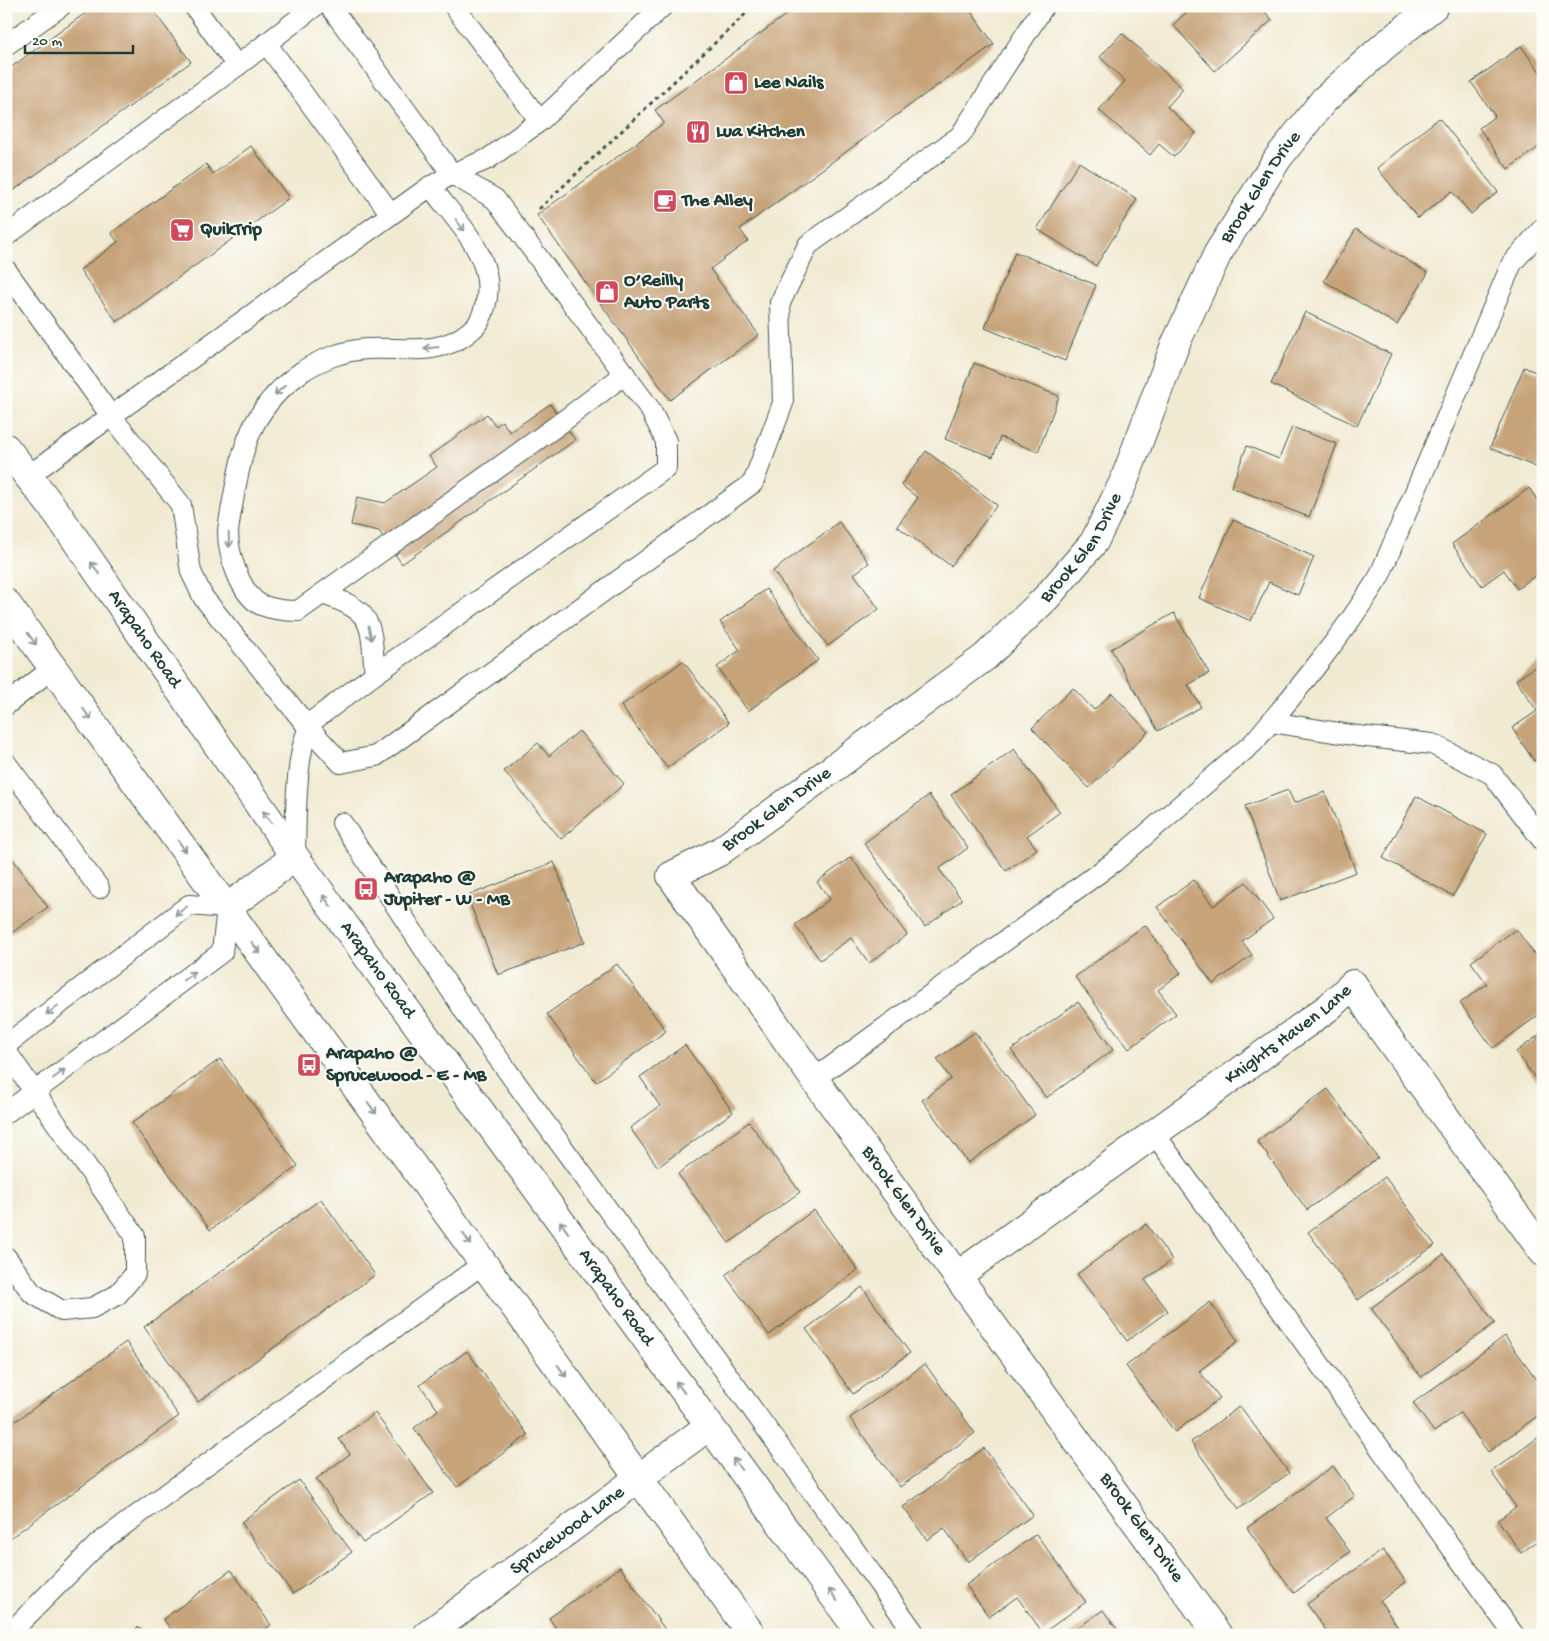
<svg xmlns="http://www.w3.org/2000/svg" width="1549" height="1641" viewBox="0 0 1549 1641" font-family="'Gochi Hand',sans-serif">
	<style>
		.building { fill: #c6a379 }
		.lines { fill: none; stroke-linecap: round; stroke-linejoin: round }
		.service-casing { stroke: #3e574c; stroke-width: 22 }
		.minor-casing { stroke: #3e574c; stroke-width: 30 }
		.secondary-casing { stroke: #3e574c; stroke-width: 30 }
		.path { stroke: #3e574c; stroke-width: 3; stroke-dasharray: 4 4; stroke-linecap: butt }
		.service { stroke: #fff; stroke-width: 20 }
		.minor { stroke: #fff; stroke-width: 28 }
		.secondary { stroke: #fff; stroke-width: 28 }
		.oneway { stroke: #8f9e9a }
		.labels { text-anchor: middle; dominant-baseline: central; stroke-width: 4; stroke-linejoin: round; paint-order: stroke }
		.poi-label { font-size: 19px; font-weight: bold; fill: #1f3d34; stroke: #fdfcf7; text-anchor: start }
		.street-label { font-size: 19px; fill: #1f3d34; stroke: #fdfcf7 }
	</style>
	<rect width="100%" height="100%" fill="#fdfcf7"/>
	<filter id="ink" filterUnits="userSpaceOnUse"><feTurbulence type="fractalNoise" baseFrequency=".02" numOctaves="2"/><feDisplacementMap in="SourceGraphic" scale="10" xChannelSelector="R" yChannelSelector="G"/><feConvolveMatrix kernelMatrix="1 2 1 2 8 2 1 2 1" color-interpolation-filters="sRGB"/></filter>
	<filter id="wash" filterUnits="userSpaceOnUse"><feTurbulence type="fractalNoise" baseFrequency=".0096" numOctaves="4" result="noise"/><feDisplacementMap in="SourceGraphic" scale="20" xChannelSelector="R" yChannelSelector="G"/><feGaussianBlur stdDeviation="1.12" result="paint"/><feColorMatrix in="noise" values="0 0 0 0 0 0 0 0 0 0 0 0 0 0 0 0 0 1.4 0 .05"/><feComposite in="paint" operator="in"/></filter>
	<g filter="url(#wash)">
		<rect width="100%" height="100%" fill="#f1ead3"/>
		<g id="blocks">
			<g class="building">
				<path d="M95,6H150L191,62L6,196V71Z"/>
				<path d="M798,6H967L994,44L740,229L748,241L710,269L759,335L670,400L537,215L664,123L655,110Z"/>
				<path d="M1193,6H1260L1272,20L1215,71L1173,25Z"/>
				<path d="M1122,33L1183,89L1167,107L1196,133L1174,157L1159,144L1150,155L1099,110L1125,81L1100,57Z"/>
				<path d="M1521,46L1543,76V144L1508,169L1479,128L1495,116L1471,82Z"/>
				<path d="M1439,118L1498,192L1471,214L1452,191L1418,218L1377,168Z"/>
				<path d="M251,146L289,198L117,322L80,270L118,242L111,233L206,164L213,174Z"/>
				<path d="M1079,162L1137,199L1096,266L1037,229Z"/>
				<path d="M1356,229L1428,273L1397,325L1324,281Z"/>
				<path d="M1015,252L1096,285L1065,361L985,328Z"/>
				<path d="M1305,312L1391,354L1357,426L1271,384Z"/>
				<path d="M974,363L1059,396L1038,452L1000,437L993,457L945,439Z"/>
				<path d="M1524,367L1543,375V470L1490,448Z"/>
				<path d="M550,404L575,440L402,564L379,531L351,525L357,497L385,503L437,467L429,456L487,414L496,426L502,421L510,432Z"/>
				<path d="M1292,427L1337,444L1309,517L1231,487L1247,446L1279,459Z"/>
				<path d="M926,451L997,505L951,566L897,526L918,498L901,485Z"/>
				<path d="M1529,488L1543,508V570L1517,589L1504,570L1482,586L1452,544Z"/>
				<path d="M1233,520L1314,557L1298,595L1269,582L1251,621L1199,598Z"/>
				<path d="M839,522L869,563L854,574L879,609L828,646L773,571Z"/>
				<path d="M766,589L818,660L748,711L717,667L740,650L720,622Z"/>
				<path d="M1174,613L1209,673L1188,685L1201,707L1158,731L1111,649Z"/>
				<path d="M683,661L729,723L667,768L621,706Z"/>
				<path d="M1543,661V755L1534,761L1512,728L1537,711L1516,680Z"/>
				<path d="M1073,688L1094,710L1112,693L1148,732L1089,788L1032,728Z"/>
				<path d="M579,731L624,784L561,839L504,771L538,743L549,756Z"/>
				<path d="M1014,749L1060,812L1027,836L1037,849L1006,871L951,795Z"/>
				<path d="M1288,790L1294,803L1325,792L1356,872L1280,901L1245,806Z"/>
				<path d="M929,795L968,848L939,869L962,900L925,927L864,843Z"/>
				<path d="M1416,796L1487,834L1453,896L1383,858Z"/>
				<path d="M6,850L48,907L6,937Z"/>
				<path d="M851,857L907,935L869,963L851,938L820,960L795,925L830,899L817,882Z"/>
				<path d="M554,862L585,942L498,975L467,896Z"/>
				<path d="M1194,880L1213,906L1246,882L1273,919L1242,941L1252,955L1213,984L1157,907Z"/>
				<path d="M1145,925L1181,973L1158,990L1176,1014L1129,1049L1075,977Z"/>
				<path d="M1516,929L1543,966V1012L1493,1048L1460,1003L1487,984L1471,962Z"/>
				<path d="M617,964L666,1031L596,1082L547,1014Z"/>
				<path d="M1078,1002L1113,1050L1046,1098L1011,1050Z"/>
				<path d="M975,1032L1035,1115L968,1163L922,1100L951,1079L937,1059Z"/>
				<path d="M1543,1032V1089L1516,1052Z"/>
				<path d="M685,1045L733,1112L658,1167L630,1128L660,1106L640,1077Z"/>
				<path d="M220,1059L298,1166L210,1230L132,1123Z"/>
				<path d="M1328,1089L1378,1158L1307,1210L1257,1141Z"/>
				<path d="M749,1122L800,1192L729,1243L678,1174Z"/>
				<path d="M1385,1177L1435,1245L1358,1300L1308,1232Z"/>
				<path d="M321,1199L375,1275L198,1402L144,1327Z"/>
				<path d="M814,1210L858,1270L769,1335L725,1275Z"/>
				<path d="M1146,1224L1172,1260L1145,1280L1168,1311L1127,1341L1077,1274Z"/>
				<path d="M1444,1254L1495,1323L1421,1377L1371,1308Z"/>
				<path d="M862,1287L910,1353L853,1394L806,1329Z"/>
				<path d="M1210,1302L1238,1341L1199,1371L1220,1398L1175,1432L1126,1366Z"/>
				<path d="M1505,1336L1543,1388V1412L1488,1452L1460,1413L1434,1432L1413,1403Z"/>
				<path d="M126,1342L179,1416L6,1541V1428Z"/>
				<path d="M467,1351L528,1435L457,1487L414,1428L438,1410L420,1385Z"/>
				<path d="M925,1364L975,1433L900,1487L850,1418Z"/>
				<path d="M1240,1406L1289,1473L1239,1509L1191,1442Z"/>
				<path d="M375,1413L433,1493L363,1543L316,1479L350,1454L339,1439Z"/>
				<path d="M1543,1434V1537L1521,1553L1498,1520L1516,1507L1491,1472Z"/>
				<path d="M984,1448L1033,1515L968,1562L944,1528L927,1540L903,1507Z"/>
				<path d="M1333,1466L1355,1496L1326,1518L1350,1552L1294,1593L1247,1528Z"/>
				<path d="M299,1480L352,1552L293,1594L241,1522Z"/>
				<path d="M1036,1534L1086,1602L1043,1633L1017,1597L989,1617L966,1585Z"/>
				<path d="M1383,1550L1406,1582L1380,1601L1403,1635H1329L1307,1604Z"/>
				<path d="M620,1567L669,1635H561L549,1618Z"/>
				<path d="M231,1570L271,1625L258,1635H175L163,1619Z"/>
				<path d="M1103,1610L1121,1635H1068Z"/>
				<path d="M138,1627L144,1635H129Z"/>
			</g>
		</g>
	</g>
	<g filter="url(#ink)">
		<use href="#blocks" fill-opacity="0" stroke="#3e574c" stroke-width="1"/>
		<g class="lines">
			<defs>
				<g id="service">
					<path d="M194,6L237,66L315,6"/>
					<path d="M454,6L540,121"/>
					<path d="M266,43L391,214"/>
					<path d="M6,45L61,6"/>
					<path d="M430,186C461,227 507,268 479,322C477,326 472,329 469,332C439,357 402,347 367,349C345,350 318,360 300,373C282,386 266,403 255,423C243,446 239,469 234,495C232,507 229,520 228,532C228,554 240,594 261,605C274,610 285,611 298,611L562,422L625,374"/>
					<path d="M6,236L237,66"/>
					<path d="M6,270L111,416L181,505L191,572L203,597L308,727L341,763L376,756L753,483L783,403L780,303L808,245L960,136L1044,6"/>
					<path d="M28,476L425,190L452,174L488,159L540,121L663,6"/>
					<path d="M322,594C376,611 370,624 375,674"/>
					<path d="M6,705L53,668"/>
					<path d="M1271,722L1358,736L1432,744L1492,774L1543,841"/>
					<path d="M6,763L99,888"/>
					<path d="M342,823L469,1018L916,1635"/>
					<path d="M295,857C296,826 294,742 314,720L375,674L666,468V441L650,409L495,199L452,174L330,6"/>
					<path d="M6,1045L189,905L227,908L222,952L6,1113"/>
					<path d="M6,1051L135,1236V1274L117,1295L92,1308L62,1311L32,1293L6,1257"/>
					<path d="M814,1079L1114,862L1253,743C1298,690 1342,636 1379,577L1512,263L1543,228"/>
					<path d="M1154,1133L1514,1635"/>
					<path d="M8,1635L99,1543L484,1263"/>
				</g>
				<g id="minor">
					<path id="s1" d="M957,1276L1329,1007L1353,984L1375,1020L1543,1252"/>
					<path id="s2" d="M427,1635L709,1426"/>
					<path id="s3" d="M1218,1635L814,1079L671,876L719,852L985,657L1046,598L1094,542L1124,481L1175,345L1218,253L1278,158L1324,100L1384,46L1434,6"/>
				</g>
				<g id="secondary">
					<path id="s4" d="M6,448L57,513L295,857L862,1635"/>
					<path d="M6,603L752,1635"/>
					<path d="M227,908L295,857"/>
				</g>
			</defs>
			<use href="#service" class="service-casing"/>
			<use href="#minor" class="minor-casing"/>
			<use href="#secondary" class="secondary-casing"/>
			<g class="path">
				<path d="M783,6L788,13"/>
				<path d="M539,209L754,6"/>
			</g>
			<use href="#service" class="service"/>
			<use href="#minor" class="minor"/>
			<use href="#secondary" class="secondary"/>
		</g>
		<defs><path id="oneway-shaft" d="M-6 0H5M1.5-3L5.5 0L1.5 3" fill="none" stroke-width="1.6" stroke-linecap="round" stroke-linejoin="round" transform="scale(1.25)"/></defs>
		<g class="oneway">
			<use href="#oneway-shaft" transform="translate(460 225) rotate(53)"/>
			<use href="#oneway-shaft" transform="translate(431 348) rotate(173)"/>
			<use href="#oneway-shaft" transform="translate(280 390) rotate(138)"/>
			<use href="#oneway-shaft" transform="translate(229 540) rotate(87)"/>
			<use href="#oneway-shaft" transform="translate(95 568) rotate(-125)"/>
			<use href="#oneway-shaft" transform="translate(370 633) rotate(78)"/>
			<use href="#oneway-shaft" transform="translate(32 639) rotate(54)"/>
			<use href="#oneway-shaft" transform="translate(87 714) rotate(54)"/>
			<use href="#oneway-shaft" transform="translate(267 817) rotate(-125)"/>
			<use href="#oneway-shaft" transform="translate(182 846) rotate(54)"/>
			<use href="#oneway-shaft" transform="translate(327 901) rotate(-126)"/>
			<use href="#oneway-shaft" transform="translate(181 911) rotate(143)"/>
			<use href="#oneway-shaft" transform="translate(256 948) rotate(54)"/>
			<use href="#oneway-shaft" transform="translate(189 976) rotate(-37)"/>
			<use href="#oneway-shaft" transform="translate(52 1010) rotate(143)"/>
			<use href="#oneway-shaft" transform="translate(59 1074) rotate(-37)"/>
			<use href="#oneway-shaft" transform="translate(372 1108) rotate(54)"/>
			<use href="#oneway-shaft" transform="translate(564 1227) rotate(-126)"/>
			<use href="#oneway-shaft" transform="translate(467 1239) rotate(54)"/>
			<use href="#oneway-shaft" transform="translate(562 1371) rotate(54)"/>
			<use href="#oneway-shaft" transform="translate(680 1387) rotate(-126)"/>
			<use href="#oneway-shaft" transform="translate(737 1464) rotate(-126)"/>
			<use href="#oneway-shaft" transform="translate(833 1595) rotate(-126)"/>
		</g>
	</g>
	<defs>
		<symbol id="shop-square" viewBox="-11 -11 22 22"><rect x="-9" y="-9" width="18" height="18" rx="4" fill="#d1495b" stroke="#fdfcf7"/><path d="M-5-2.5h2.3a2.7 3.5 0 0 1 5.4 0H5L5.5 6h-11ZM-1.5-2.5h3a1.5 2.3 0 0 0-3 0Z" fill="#fff"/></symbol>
		<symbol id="restaurant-square" viewBox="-11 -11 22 22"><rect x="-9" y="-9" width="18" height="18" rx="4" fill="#d1495b" stroke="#fdfcf7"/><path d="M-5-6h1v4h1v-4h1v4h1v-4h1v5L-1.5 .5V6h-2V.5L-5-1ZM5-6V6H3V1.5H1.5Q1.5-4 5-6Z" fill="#fff"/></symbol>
		<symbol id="cafe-square" viewBox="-11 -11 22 22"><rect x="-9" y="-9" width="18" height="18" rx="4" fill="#d1495b" stroke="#fdfcf7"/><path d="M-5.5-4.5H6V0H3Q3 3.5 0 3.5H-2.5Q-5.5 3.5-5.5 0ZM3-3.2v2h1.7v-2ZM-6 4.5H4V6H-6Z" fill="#fff"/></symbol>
		<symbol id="supermarket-square" viewBox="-11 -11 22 22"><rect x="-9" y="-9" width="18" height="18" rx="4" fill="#d1495b" stroke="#fdfcf7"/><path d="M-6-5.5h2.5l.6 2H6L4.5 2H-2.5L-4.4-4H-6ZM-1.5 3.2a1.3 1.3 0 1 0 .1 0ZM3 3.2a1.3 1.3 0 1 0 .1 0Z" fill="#fff"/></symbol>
		<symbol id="bus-square" viewBox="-11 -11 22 22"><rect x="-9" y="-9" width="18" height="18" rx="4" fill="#d1495b" stroke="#fdfcf7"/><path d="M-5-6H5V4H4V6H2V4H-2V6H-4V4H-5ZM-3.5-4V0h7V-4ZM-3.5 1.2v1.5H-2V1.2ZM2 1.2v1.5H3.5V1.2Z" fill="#fff"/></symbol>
	</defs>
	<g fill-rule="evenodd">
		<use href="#shop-square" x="722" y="69" width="28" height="28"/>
		<use href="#restaurant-square" x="684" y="118" width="28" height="28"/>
		<use href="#cafe-square" x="651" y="187" width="28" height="28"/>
		<use href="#supermarket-square" x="168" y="216" width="28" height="28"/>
		<use href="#shop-square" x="593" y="278" width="28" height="28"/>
		<use href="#bus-square" x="352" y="875" width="28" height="28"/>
		<use href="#bus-square" x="295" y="1051" width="28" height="28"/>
	</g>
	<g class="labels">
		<g class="poi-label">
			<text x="754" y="83">Lee Nails</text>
			<text x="716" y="132">Lua Kitchen</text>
			<text x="682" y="201">The Alley</text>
			<text x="200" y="230">QuikTrip</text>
			<text x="624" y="281">O’Reilly<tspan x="624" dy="22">Auto Parts</tspan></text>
			<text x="384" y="878">Arapaho @<tspan x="384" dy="22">Jupiter - W - MB</tspan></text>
			<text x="326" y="1054">Arapaho @<tspan x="326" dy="22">Sprucewood - E - MB</tspan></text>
		</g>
		<g class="street-label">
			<text stroke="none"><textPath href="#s3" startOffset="1871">Brook Glen Drive</textPath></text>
			<text stroke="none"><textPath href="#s3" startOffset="1466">Brook Glen Drive</textPath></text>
			<text stroke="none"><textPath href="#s4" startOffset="236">Arapaho Road</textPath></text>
			<text stroke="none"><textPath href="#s3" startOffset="1061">Brook Glen Drive</textPath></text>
			<text stroke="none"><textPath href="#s4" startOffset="641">Arapaho Road</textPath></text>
			<text stroke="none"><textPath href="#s1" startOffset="410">Knights Haven Lane</textPath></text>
			<text transform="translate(903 1201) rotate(54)">Brook Glen Drive</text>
			<text stroke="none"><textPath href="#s4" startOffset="1046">Arapaho Road</textPath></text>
			<text transform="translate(1141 1528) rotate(54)">Brook Glen Drive</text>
			<text stroke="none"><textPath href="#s2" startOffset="175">Sprucewood Lane</textPath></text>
		</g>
	</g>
	<rect width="1549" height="1641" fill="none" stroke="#fdfcf7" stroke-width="25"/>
	<path d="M25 45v8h108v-8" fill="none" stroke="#1f3d34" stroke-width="2.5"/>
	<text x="32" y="45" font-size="15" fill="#1f3d34" stroke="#fdfcf7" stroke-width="4" paint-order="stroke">20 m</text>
</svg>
